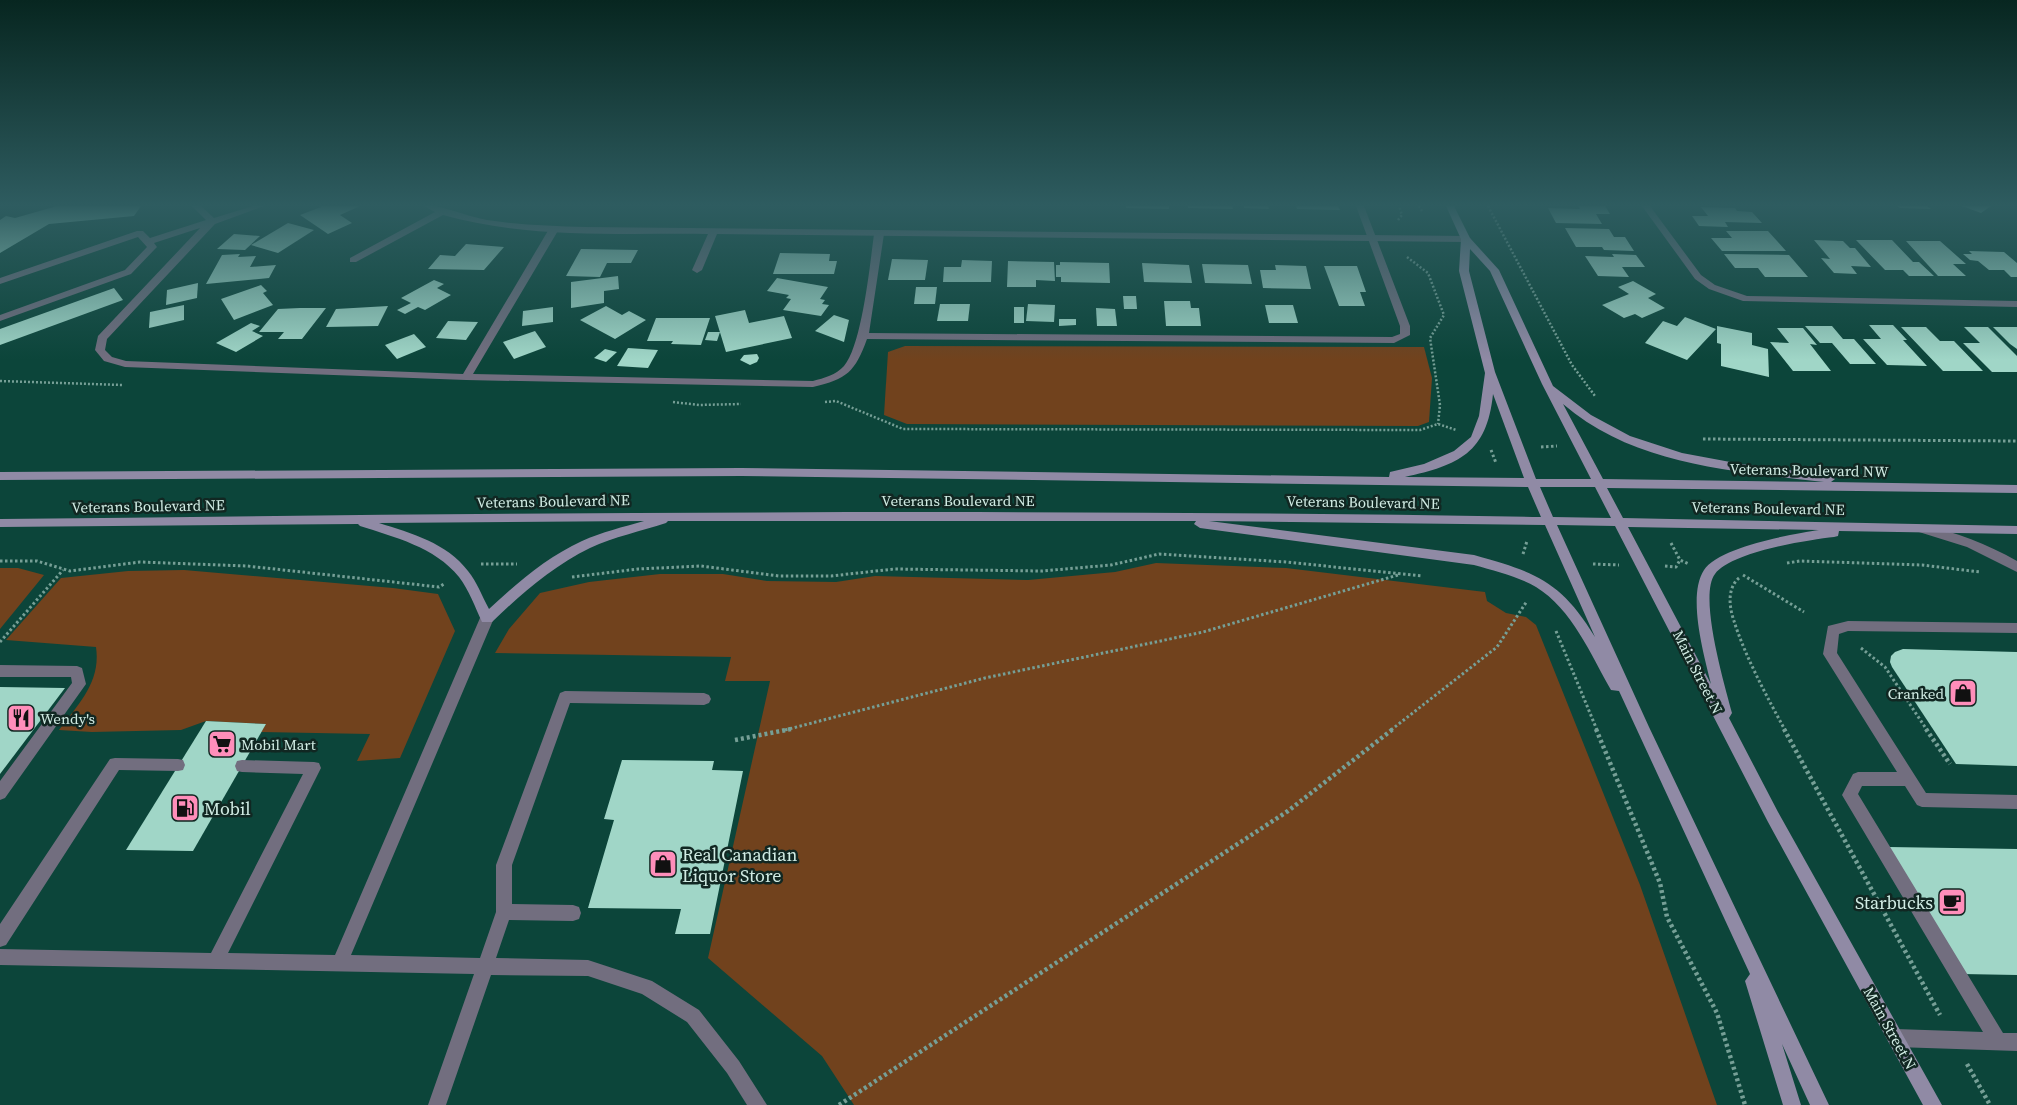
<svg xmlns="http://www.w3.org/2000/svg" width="2017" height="1105" viewBox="0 0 2017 1105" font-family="'Source Serif 4',serif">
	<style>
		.green { fill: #71421d }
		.building { fill: #a0d6c7 }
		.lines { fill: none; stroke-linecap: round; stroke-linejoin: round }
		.path-far2 { stroke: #769f96; stroke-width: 2.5; stroke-dasharray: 2 2; stroke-linecap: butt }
		.path-far1 { stroke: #769f96; stroke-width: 3; stroke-dasharray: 2.5 2.5; stroke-linecap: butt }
		.path { stroke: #769f96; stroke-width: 4.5; stroke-dasharray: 3 3; stroke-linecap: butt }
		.lane { fill: #726e7f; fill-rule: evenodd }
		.street { fill: #726e7f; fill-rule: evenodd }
		.secondary { fill: #908aa5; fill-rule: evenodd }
		.labels { text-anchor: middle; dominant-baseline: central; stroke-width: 5; stroke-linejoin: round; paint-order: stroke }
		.street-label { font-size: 15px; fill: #d1ece4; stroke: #112722 }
		.poi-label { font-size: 15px; fill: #d1ece4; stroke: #112722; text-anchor: start }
		.near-poi-label { font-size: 18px; fill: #d1ece4; stroke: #112722; text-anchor: start }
	</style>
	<rect width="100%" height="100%" fill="#0c453a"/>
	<g class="green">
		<path d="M905,346L1424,347L1432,378L1429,422L1418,426L907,424L884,415L888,352Z"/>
		<path d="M1156,563L1286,568L1485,592L1487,601L1506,613L1526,617L1536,625L1640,885L1717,1105H854L822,1056L708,958L770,681H725L731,657L495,653L509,629L540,593L589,582L660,574H723L767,581L836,582L875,576L1028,580L1115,572Z"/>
		<path d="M0,568H18L44,575L0,629Z"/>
		<path d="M184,570L393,588L438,594L455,631L400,758L357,761L370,734L261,732L266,724L206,721L181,730L92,732L59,730C79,703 101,682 96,647L6,640L61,578L128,571Z"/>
	</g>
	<g class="building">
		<path d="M57,206H141L134,216L49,224L0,253V220L6,216L15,218Z"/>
		<path d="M319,206H360L340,215L352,223L328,234L300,215L321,207Z"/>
		<path d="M1126,206H1169V209L1126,208Z"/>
		<path d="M1188,206H1232L1233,209L1188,208Z"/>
		<path d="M1244,206H1268L1269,209L1244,208Z"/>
		<path d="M1296,206H1338L1340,210L1297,209Z"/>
		<path d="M1578,206H1605L1610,214H1596L1602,224L1556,223L1548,208L1580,209Z"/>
		<path d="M1897,206H1927L1931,209L1900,208Z"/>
		<path d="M1962,206H1991L1981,213Z"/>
		<path d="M1701,207L1735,208L1737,211L1752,212L1762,223L1725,222L1728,227L1699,226L1692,216H1708Z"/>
		<path d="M288,223L314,230L278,253L251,245Z"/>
		<path d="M1565,228L1609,229L1614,237H1625L1634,251L1604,250L1602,247H1576Z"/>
		<path d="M1726,231H1768L1786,251H1722L1711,238H1732Z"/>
		<path d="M234,234L260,236L245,250L217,249Z"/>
		<path d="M1814,240L1843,241L1850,248H1855L1871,267L1851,266L1857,274L1834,273L1821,258L1830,259Z"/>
		<path d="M1856,240H1892L1913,262H1919L1934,276H1909L1903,270H1885Z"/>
		<path d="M1906,241H1940L1966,264H1953L1966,276H1938Z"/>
		<path d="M466,244L504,247L484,270L428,269L440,255L455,256Z"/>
		<path d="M581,249L638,250L631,263H607L600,277L566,276Z"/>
		<path d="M1969,251L2004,252L2017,263V277H2011L2004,270H1989L1978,261L1970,260L1963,254H1972Z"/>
		<path d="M780,253L830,254L829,261H837L834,274H773Z"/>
		<path d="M240,254L238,257L256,256L250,267L276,265L269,278L206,284L222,255Z"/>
		<path d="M1612,254L1636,255L1645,267H1622L1629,277L1598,276L1585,256L1614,257Z"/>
		<path d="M1724,254L1789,255L1808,277H1765L1758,268H1735Z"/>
		<path d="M892,259L928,260L925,280H888Z"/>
		<path d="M962,260L992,261L991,282H943L944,267H961Z"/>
		<path d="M1008,261L1054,262L1055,281L1036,280V287H1007Z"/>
		<path d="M1060,262L1109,263L1110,283L1061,282V277H1056V265H1060Z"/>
		<path d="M1142,263L1189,265L1192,283L1144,282Z"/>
		<path d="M1202,264L1248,265L1252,284L1205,283Z"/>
		<path d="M1275,265L1306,266L1311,289L1263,288L1260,270H1276Z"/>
		<path d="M1324,266H1357L1366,292H1360L1365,306H1339Z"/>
		<path d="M618,276L619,289L604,291V303L571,308V282Z"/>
		<path d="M777,278L828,287L820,299L825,300L822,304L829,305L821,316L783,310L791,299L786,298L789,295L767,291Z"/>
		<path d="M434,280L444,284L437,288L451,295L425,310L418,307L405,314L397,310L411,303L401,298Z"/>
		<path d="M1633,281L1656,294L1648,298L1665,308L1642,318L1635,314L1624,318L1602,305L1629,294L1618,287Z"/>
		<path d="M198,283L197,298L166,305L167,290Z"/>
		<path d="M261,285L267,291L263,293L273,305L234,320L221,299Z"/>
		<path d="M916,287H937L935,304H914Z"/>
		<path d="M114,288L123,300L0,345V329Z"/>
		<path d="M1123,296H1136L1137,309H1124Z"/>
		<path d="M1164,301H1190L1191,308H1199L1201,326H1166Z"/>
		<path d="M940,304H970L968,321H937Z"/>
		<path d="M1028,304L1055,305L1054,322L1026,321Z"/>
		<path d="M184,305V320L149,328L150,312Z"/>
		<path d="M1265,305H1293L1298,323H1269Z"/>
		<path d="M388,306L378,326L326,327L336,309Z"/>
		<path d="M606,306L622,315L629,311L646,320L615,339L580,320Z"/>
		<path d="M553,307V322L522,326L523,311Z"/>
		<rect x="1014" y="307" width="10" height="16"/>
		<path d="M300,308H326L302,339H278L284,332H259L278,309Z"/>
		<path d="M1096,308L1115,309L1117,326H1097Z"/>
		<path d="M745,310L749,323L784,316L792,338L726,352L715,316Z"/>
		<path d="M834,315L849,320L844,342L815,331Z"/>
		<path d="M1685,317L1716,329L1687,360L1645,343L1663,321L1677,326Z"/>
		<path d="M656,318H710L701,345L671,344L673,341H647Z"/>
		<path d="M1059,319H1076V325L1059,326Z"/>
		<path d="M448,321L478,322L466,340L436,338Z"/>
		<path d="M251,323L260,326L252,331L263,336L236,352L216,343Z"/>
		<path d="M1869,325H1893L1907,340H1903L1927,366L1887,365L1863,339H1881Z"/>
		<path d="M1717,326L1752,333V345L1768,349L1769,377L1721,366V344L1717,343Z"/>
		<path d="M1805,326H1832L1843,339H1854L1876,364H1850L1832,343H1820Z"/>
		<path d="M1901,327H1926L1940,341H1954L1983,371H1943Z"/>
		<path d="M1964,327H1988L2017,356V372H1992L1963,343H1980Z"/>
		<path d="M1993,327H2017V349L2010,344Z"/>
		<path d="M1777,328H1803L1817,345L1810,344L1831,371H1793L1770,342L1789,343Z"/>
		<path d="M535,331L546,347L514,359L503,342Z"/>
		<path d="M708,332H720L717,341L705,340Z"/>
		<path d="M414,334L426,347L397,359L385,345Z"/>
		<path d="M628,348L658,350L648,368L617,366Z"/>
		<path d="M605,349L617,352L606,362L594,358Z"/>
		<path d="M757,354L759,358L757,362L750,365L740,360L744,355Z"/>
		<path d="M1903,649L2017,652V766L1956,764L1892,667L1890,662L1891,656L1895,652Z"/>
		<path d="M0,687L65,688L0,774Z"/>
		<path d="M206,721L266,724L193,851L126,850Z"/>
		<path d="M622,760L714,761L712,770L743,771L710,934H675L681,909L588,908L614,820L604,819Z"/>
		<path d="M1889,847L2017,849V975L1962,974Z"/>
	</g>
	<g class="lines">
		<g class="path-far2">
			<path d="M1419,206L1422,211"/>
			<path d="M1488,206L1572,365L1595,396"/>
			<path d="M1398,220L1402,215L1399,206"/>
			<path d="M1407,257L1428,273L1444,315L1430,338L1440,405L1438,424"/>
			<path d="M0,381L122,385"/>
			<path d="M673,402L699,405L741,404"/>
			<path d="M825,402L836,401L903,429L1420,430L1438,424L1456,430"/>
		</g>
		<g class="path-far1">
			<path d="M1703,439L2017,441"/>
			<path d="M1541,447L1557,446"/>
			<path d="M1491,450L1496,463"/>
			<path d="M1671,543L1680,560L1689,564"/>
			<path d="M1523,554L1527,541"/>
			<path d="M0,561H37L70,571L140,562L247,566L439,587L444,584"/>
			<path d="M1787,563L1800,561L1922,565L1980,572"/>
			<path d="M481,564H517"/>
			<path d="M1593,564L1619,565"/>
			<path d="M1665,566L1676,567L1680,560"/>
			<path d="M1743,575L1804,612"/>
			<path d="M572,577L638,569L701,566L779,576H831L894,569L1042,571L1111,565L1159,554L1286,562L1422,576"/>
			<path d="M1739,578C1727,588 1729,607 1734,621C1745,656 1767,697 1785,730"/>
			<path d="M1556,631L1597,730"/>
			<path d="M0,642L63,570"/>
			<path d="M1861,648L1885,667L1927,730"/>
			<path d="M785,730L985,678L1203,632L1398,575"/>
			<path d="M1391,730L1497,647L1527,601"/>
		</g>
		<g class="path">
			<path d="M1596,729L1660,883L1667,917L1717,1013L1745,1105"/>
			<path d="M1784,729L1940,1015"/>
			<path d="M1926,729L1950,764"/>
			<path d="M735,740L791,729"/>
			<path d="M1967,1064L1990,1105"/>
			<path d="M839,1105L1288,811L1393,729"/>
		</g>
		<g class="lane">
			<path d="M192,206H201L214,218L253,206H264L215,224L107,339L105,350L112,357L126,361L463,374L549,229L554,226L559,229L473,374L813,381C824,378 836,375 844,366C862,345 870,264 874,234L879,231L884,234L869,333L1392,337L1400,334V326L1356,206H1364L1410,326V335L1394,343L867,339C855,372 847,379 813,387L466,380L125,367L104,361L95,350L98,336L200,228L154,243L157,247L155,249L131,274L0,321V315L125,270L147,247L138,237L0,284V278L137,231H143L150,238L206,220Z"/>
			<path d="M1923,525C1956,532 1987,544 2017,561V572L1967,547L1919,532L1917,529L1919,526Z"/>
			<path d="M487,613L492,614L494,618L351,955L480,958L496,912V865L560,693L565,691L704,693L709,695L711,699L709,703L704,705L570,703L512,865V904L573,905L579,907L581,913L579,919L573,921L509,920L496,958L588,960L652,981L699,1010L739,1061L767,1105H747L727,1073L687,1022L642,994L588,976L491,975L446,1105H428L474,974L0,965V949L211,953L303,774L242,772L237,771L235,766L237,761L242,760L314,762L319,763L321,768L228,953L335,955L480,618L482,614Z"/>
			<path d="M1848,621L2017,623V633L1848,631L1839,634L1837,653L1926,793L2017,795V809L1922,807L1917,805L1905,786H1862L1858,794L2003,1033H2017V1051L1896,1047L1890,1044L1887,1038L1890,1032L1896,1029L1983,1032L1842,795L1853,774L1858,772H1897L1823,654L1828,626Z"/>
			<path d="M0,665L77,666L82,668L86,684L5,798L0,800V781L72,683L71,677H0Z"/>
			<path d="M115,758L178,759L183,760L185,765L183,770L178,771L119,770L6,945L0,947V924L110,759Z"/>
		</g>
		<g class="street">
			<path d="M424,206C440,204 468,217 487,220C519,225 553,226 586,227L1466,236L1471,239L1466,242L717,234L702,270L697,273L692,270L708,234C620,233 528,239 443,215L356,262H350V258L435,212Z"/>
			<path d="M1642,206H1650L1701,275L1715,285L1747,296L2017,301V307L1743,301L1709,289L1695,279Z"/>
		</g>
		<path class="secondary" d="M1446,206H1454L1470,238L1499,270L1553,386L1591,415L1630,436L1682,453L1741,464L1829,475L1835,479L1831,482L2017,485V493L1607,488L1623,518L2017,526V534L1839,531L1838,536L1834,537C1807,540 1731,552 1715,574C1698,596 1725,686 1732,713L1729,718L1778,812L1942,1105H1923L1768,822L1615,526L1557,525L1649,727L1829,1105H1810L1782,1044L1801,1105H1783L1745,981L1750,974L1619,691L1611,690C1591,655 1572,609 1536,587C1517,576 1495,571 1474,565L1200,528L1194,524L1196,521H668L666,523C641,531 614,537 590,548C553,566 521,594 492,622H482C475,607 469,590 459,577C435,547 394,537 360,526L358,524L0,527V519C514,513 1027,508 1541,517L1528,487L741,476L0,480V472L741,468L1389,477L1390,472L1424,464L1454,451L1471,437L1479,416L1485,373L1459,271L1461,239ZM1470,249L1490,271L1542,384L1591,479H1536L1495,372L1469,271ZM1493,394L1524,478L1405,477C1459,465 1487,453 1493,394ZM1563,404C1635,466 1734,471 1824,482L1603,479ZM1540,487H1595L1611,518L1553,517ZM644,521C623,527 602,532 582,541C547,557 517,583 489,609C482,596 477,582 468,571C447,543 411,533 379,523ZM1209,521L1545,525L1595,637C1561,581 1535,572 1474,555ZM1628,527L1819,530C1792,534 1719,547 1704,570C1687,596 1704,655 1711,684Z"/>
	</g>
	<linearGradient id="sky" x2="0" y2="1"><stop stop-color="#072620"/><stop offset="0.57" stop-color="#2e5c60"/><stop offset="1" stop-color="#2e5c60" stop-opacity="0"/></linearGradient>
	<rect width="2017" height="360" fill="url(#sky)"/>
	<defs>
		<symbol id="shop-square" viewBox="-11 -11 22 22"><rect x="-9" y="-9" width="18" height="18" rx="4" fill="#ff8eba" stroke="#112722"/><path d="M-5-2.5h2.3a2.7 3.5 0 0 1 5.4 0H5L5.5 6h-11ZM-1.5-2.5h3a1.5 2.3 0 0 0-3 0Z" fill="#111"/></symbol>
		<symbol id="restaurant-square" viewBox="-11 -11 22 22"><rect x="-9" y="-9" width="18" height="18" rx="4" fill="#ff8eba" stroke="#112722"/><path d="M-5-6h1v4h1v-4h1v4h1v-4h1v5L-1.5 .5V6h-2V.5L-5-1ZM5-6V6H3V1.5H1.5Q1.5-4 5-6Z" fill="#111"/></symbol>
		<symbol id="supermarket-square" viewBox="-11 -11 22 22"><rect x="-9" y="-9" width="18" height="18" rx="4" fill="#ff8eba" stroke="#112722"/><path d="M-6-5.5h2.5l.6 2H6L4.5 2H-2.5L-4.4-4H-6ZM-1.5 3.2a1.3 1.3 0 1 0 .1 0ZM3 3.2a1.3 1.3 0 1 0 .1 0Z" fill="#111"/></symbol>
		<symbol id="fuel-square" viewBox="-11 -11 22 22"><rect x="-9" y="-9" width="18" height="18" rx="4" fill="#ff8eba" stroke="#112722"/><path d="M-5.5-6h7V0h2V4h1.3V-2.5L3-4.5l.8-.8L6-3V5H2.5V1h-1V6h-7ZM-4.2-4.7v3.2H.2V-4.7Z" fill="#111"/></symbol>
		<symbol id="cafe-square" viewBox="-11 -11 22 22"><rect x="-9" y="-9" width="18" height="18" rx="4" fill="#ff8eba" stroke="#112722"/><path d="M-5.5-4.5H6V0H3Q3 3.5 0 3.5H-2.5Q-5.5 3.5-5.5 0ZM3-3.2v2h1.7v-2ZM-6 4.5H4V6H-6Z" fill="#111"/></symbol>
	</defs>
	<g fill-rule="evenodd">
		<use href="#shop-square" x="1947" y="677" width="32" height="32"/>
		<use href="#restaurant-square" x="5" y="702" width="32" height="32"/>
		<use href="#supermarket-square" x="206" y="728" width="32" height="32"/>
		<use href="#fuel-square" x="169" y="792" width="32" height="32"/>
		<use href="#shop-square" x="647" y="848" width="32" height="32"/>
		<use href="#cafe-square" x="1936" y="886" width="32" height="32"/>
	</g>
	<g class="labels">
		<g class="street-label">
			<text transform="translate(1809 470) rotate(1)">Veterans Boulevard NW</text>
			<text x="958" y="500">Veterans Boulevard NE</text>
			<text transform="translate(553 501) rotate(-1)">Veterans Boulevard NE</text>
			<text transform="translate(1363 502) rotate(1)">Veterans Boulevard NE</text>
			<text transform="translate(148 506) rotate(-1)">Veterans Boulevard NE</text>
			<text transform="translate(1768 508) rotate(1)">Veterans Boulevard NE</text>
			<text transform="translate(1698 672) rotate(63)">Main Street N</text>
			<text transform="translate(1890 1028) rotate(61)">Main Street N</text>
		</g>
		<g class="poi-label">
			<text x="1944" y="693" text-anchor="end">Cranked</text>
			<text x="40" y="718">Wendy's</text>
			<text x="241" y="744">Mobil Mart</text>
		</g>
		<g class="near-poi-label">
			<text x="204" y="808">Mobil</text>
			<text x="682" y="854">Real Canadian<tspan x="682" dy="21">Liquor Store</tspan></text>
			<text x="1933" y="902" text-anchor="end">Starbucks</text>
		</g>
	</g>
</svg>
